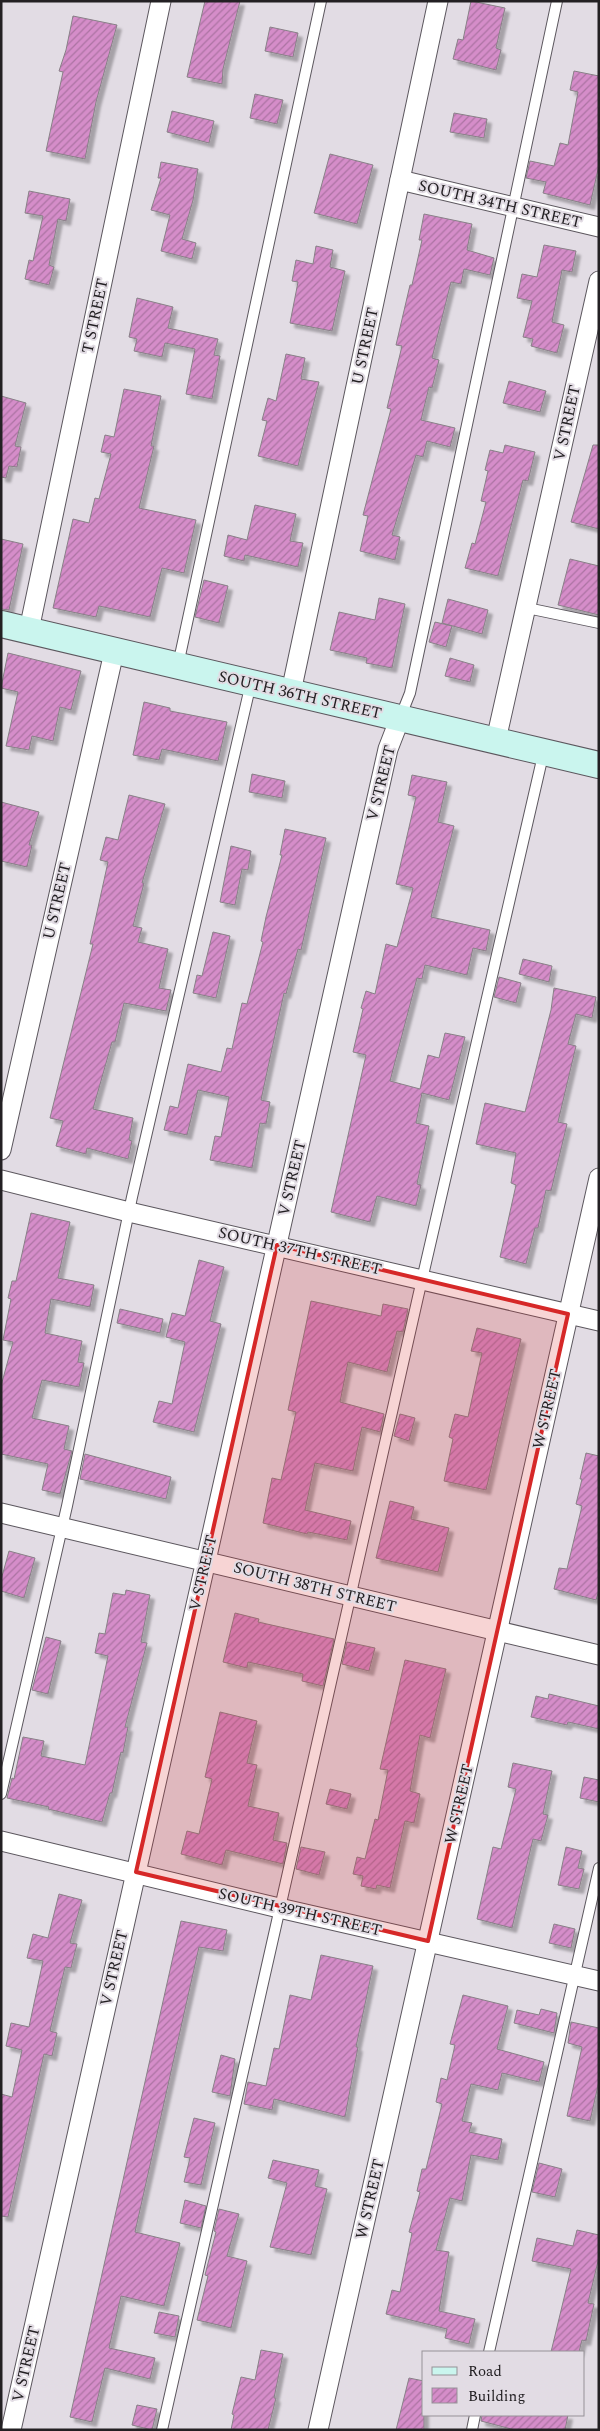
<svg xmlns="http://www.w3.org/2000/svg" width="600" height="2431" viewBox="0 0 600 2431" font-family="Spectral,serif">
	<style>
		.building { fill: url(#building-hatch); stroke: #888087; filter: url(#shadow) }
		.lines { fill: none; stroke-linecap: round; stroke-linejoin: round }
		.service-casing { stroke: #5c575e; stroke-width: 12 }
		.minor-casing { stroke: #5c575e; stroke-width: 21 }
		.secondary-casing { stroke: #5c575e; stroke-width: 28 }
		.service { stroke: #fff; stroke-width: 10 }
		.minor { stroke: #fff; stroke-width: 19 }
		.secondary { stroke: #caf5ee; stroke-width: 26 }
		.marked { fill: #d62828; fill-opacity: 0.2; stroke: #d62828; stroke-width: 4; stroke-linejoin: round }
		.labels { text-anchor: middle; dominant-baseline: central; stroke-width: 4; stroke-linejoin: round; paint-order: stroke }
		.street-label { font-size: 16px; fill: #232023; stroke: #e2dce4 }
	</style>
	<defs>
		<pattern id="building-hatch" width="6" height="6" patternUnits="userSpaceOnUse" patternTransform="scale(1.25)"><rect width="6" height="6" fill="#d58dc9"/><path d="M-1 1l2-2M0 6l6-6M5 7l2-2" fill="none" stroke="#ac73a3"/></pattern>
		<filter id="shadow"><feDropShadow dx="4.5" dy="4.5" stdDeviation="1" flood-color="#0004"/></filter>
	</defs>
	<rect width="100%" height="100%" fill="#e2dce4"/>
	<g class="building">
		<path d="M205,1H240L223,69L222,84L187,77Z"/>
		<path d="M471,1L505,8L496,48L501,50L496,70L453,59L458,39L463,40Z"/>
		<path d="M73,16L117,25L96,102L85,159L46,151L63,72L59,71L66,50Z"/>
		<path d="M270,27L298,33L293,57L265,51Z"/>
		<path d="M574,71L599,76V165L590,205L543,193L546,182L526,178L530,161L554,166L560,143L568,145L578,92L570,90Z"/>
		<path d="M255,94L283,100L277,124L250,118Z"/>
		<path d="M172,111L214,121L209,143L167,132Z"/>
		<path d="M454,113L487,119L484,138L450,132Z"/>
		<path d="M330,154L373,165L357,224L314,213Z"/>
		<path d="M161,162L198,169L193,200L182,239L196,243L192,259L161,251L170,215L151,210L161,178H158Z"/>
		<path d="M29,191L70,199L66,221L58,219L49,265L54,267L49,285L25,279L29,260L33,261L43,216L25,213Z"/>
		<path d="M424,214L472,224L467,250L494,258L490,275L464,269L461,284L451,282L432,358L439,360L432,388L429,387L421,420L455,428L450,447L427,441L423,457L416,455L392,535L400,537L395,560L360,551L368,516L363,515L391,409L387,408L402,346L396,345L410,285H412L422,240H419Z"/>
		<path d="M544,245L576,251L572,272L562,270L552,322L564,325L557,353L531,346L533,339L523,337L532,301L517,298L522,274L537,277Z"/>
		<path d="M316,246L333,250L330,267L345,271L332,331L290,323L298,282L292,281L296,260L313,264Z"/>
		<path d="M137,298L173,307L168,328L218,339L214,355L220,356L212,399L186,394L195,349L165,343L162,357L134,351L137,339L129,337Z"/>
		<path d="M286,354L305,358L301,379L319,382L298,466L258,456L267,421L262,420L268,398L276,401Z"/>
		<path d="M509,381L546,391L540,412L503,403Z"/>
		<path d="M124,389L161,396L151,446H154L139,508L196,520L184,573L162,568L150,617L99,606L96,617L53,608L73,519L89,523L95,498L99,499L111,454L101,452L105,435L114,437Z"/>
		<path d="M1,396L26,403L15,446L21,447L17,467L9,466L6,478L1,477Z"/>
		<path d="M505,445L535,452L528,481L523,480L498,576L465,568L472,543L475,544L486,502L481,501L488,471L485,470L490,450L503,453Z"/>
		<path d="M593,445H599V529L571,522Z"/>
		<path d="M255,505L296,514L290,541L303,543L298,567L245,555L244,561L224,556L228,535L247,540Z"/>
		<path d="M1,539L23,544L9,610L1,609Z"/>
		<path d="M570,559L599,566V615L558,605Z"/>
		<path d="M204,580L228,586L219,623L195,617Z"/>
		<path d="M379,598L405,604L392,668L366,663L367,658L330,650L339,612L375,620Z"/>
		<path d="M448,599L488,610L482,634L442,623Z"/>
		<path d="M435,622L452,626L446,647L429,642Z"/>
		<path d="M8,653L81,671L71,710L60,707L53,741L32,736L29,750L6,746L18,692L1,688Z"/>
		<path d="M450,658L474,665L470,682L445,676Z"/>
		<path d="M144,702L170,708V711L227,722L218,761L162,749L159,760L133,755Z"/>
		<path d="M252,774L285,781L282,798L249,792Z"/>
		<path d="M412,775L447,782L438,822L454,826L431,917L490,930L486,951L473,948L467,975L425,965L422,979L417,978L390,1081L420,1089L428,1055L439,1058L445,1033L465,1037L449,1100L422,1093L416,1123L429,1126L417,1184L421,1185L416,1206L377,1196L370,1222L331,1212L366,1055L353,1052L363,1009L361,1008L366,991L375,994L386,944L397,947L413,888L396,884L416,797L408,795Z"/>
		<path d="M129,795L165,804L142,883H144L133,926L142,928L138,942L168,949L159,988L171,990L166,1011L124,1003L115,1042H112L93,1109L133,1118L129,1140L132,1141L128,1159L87,1148L86,1154L56,1146L63,1121L50,1118L93,944H90L108,862L100,860L106,837L118,840Z"/>
		<path d="M1,802L39,812L29,845H32L27,867L1,861Z"/>
		<path d="M285,829L326,838L301,950L298,949L286,994L284,993L261,1100L270,1102L266,1124L260,1123L252,1168L210,1160L215,1136L221,1137L229,1097L198,1090L187,1135L164,1130L170,1106L178,1108L188,1064L221,1072L227,1048L232,1049L242,1003L247,1004L263,942L261,941L266,917L282,855H280Z"/>
		<path d="M231,846L251,851L248,870L242,869L235,905L220,902Z"/>
		<path d="M213,932L230,936L216,998L193,993L197,975L202,976Z"/>
		<path d="M523,959L552,966L549,982L519,974Z"/>
		<path d="M499,977L521,983L516,1003L494,997Z"/>
		<path d="M554,988L596,997L592,1018L576,1014L568,1044L576,1046L558,1122L567,1124L551,1191L546,1190L538,1228H535L526,1264L500,1257L516,1185L511,1183L516,1153L476,1144L485,1103L525,1112L551,1010Z"/>
		<path d="M31,1213L70,1222L58,1278L94,1285L90,1307L51,1299L45,1333L82,1341L78,1362L84,1363L79,1387L42,1380L32,1418L69,1426L64,1449L72,1451L60,1494L42,1490L48,1464L1,1454V1386L13,1342L3,1340L11,1299L8,1298L12,1281H16Z"/>
		<path d="M199,1260L224,1267L210,1321L221,1324L194,1432L153,1422L159,1401L172,1404L185,1342L166,1337L172,1313L185,1316Z"/>
		<path d="M311,1301L381,1316L383,1304L408,1309L403,1332L397,1331L387,1372L348,1362L340,1402L384,1414L380,1432L362,1427L353,1471L315,1463L305,1510L351,1521L347,1540L308,1532L307,1534L263,1523L272,1478L281,1480L296,1412L288,1410Z"/>
		<path d="M120,1309L163,1319L160,1333L117,1323Z"/>
		<path d="M477,1328L521,1339L486,1490L444,1481L453,1439L449,1437L455,1414L468,1417L482,1353L471,1351Z"/>
		<path d="M400,1414L415,1418L409,1441L394,1436Z"/>
		<path d="M586,1453L599,1456V1590L596,1600L554,1589L559,1568L567,1569L582,1506L576,1504L582,1479H580Z"/>
		<path d="M85,1454L171,1477L166,1499L80,1479Z"/>
		<path d="M390,1501L414,1507L411,1519L449,1528L438,1572L376,1558Z"/>
		<path d="M9,1551L35,1558L24,1598L1,1591V1580Z"/>
		<path d="M126,1590L150,1595L141,1642L147,1643L125,1727H128L123,1753L121,1752L112,1793H110L102,1822L48,1809L49,1807L7,1798L12,1778L14,1779L23,1737L44,1741L41,1756L85,1765L108,1656L95,1653L99,1633L105,1634L113,1593L125,1595Z"/>
		<path d="M235,1613L259,1619L258,1622L334,1639L323,1686L302,1681L303,1674L248,1662L247,1668L223,1662Z"/>
		<path d="M46,1637L61,1641L48,1694L32,1690Z"/>
		<path d="M347,1642L375,1648L369,1671L342,1664Z"/>
		<path d="M405,1660L446,1669L430,1738L420,1735L410,1791L420,1794L414,1823L405,1821L390,1888L377,1885L376,1889L361,1886L363,1876L353,1874L357,1857L365,1859L375,1819L378,1820L388,1770L380,1769Z"/>
		<path d="M549,1694L599,1706V1729L568,1722L567,1725L531,1717L536,1696L548,1699Z"/>
		<path d="M220,1712L257,1721L247,1763L257,1765L248,1806L279,1813L273,1840L287,1843L283,1864L226,1850L222,1865L181,1854L187,1831L199,1834L212,1779L205,1777Z"/>
		<path d="M513,1763L552,1771L543,1814L548,1815L541,1841L533,1839L512,1928L477,1919L493,1847L501,1849L516,1789L508,1787Z"/>
		<path d="M584,1777L599,1780V1802L580,1798Z"/>
		<path d="M330,1789L351,1794L347,1809L326,1804Z"/>
		<path d="M301,1847L325,1852L319,1875L296,1869Z"/>
		<path d="M566,1847L582,1851L578,1868L584,1869L579,1889L558,1885Z"/>
		<path d="M59,1894L82,1900L70,1943L77,1944L71,1968L65,1967L50,2031L57,2033L52,2056L44,2054L8,2217L1,2216V2094L12,2097L22,2050L6,2046L11,2023L29,2027L43,1961L27,1958L33,1934L48,1938Z"/>
		<path d="M181,1921L227,1930L223,1951L199,1947L135,2232L180,2243L164,2306L121,2296L109,2348L155,2358L150,2379L105,2368L92,2422L70,2417Z"/>
		<path d="M554,1924L575,1929L571,1948L549,1943Z"/>
		<path d="M321,1955L373,1966L356,2047H358L345,2117L274,2099L272,2110L244,2104L248,2082L266,2086L274,2048L279,2049L290,1995L311,2000Z"/>
		<path d="M463,1995L508,2006L497,2049L544,2062L539,2082L502,2073L498,2090L471,2084L462,2121L472,2123L469,2132L502,2139L498,2160L471,2155L462,2201L450,2198L436,2250L449,2252L439,2311L475,2319L469,2344L445,2338L447,2329L386,2314L392,2290L400,2292L412,2233L409,2232L420,2192L417,2191L422,2169H426L442,2104L436,2102L441,2078L447,2080L455,2045L450,2044Z"/>
		<path d="M541,2009L557,2013L554,2033L514,2023L517,2010L539,2015Z"/>
		<path d="M571,2022L599,2028V2081L590,2121L567,2116L582,2047L568,2043Z"/>
		<path d="M221,2055L235,2059L230,2096L212,2092Z"/>
		<path d="M194,2118L215,2123L201,2185L184,2182L190,2158L184,2157Z"/>
		<path d="M273,2160L319,2170L315,2186L327,2189L311,2255L270,2247L287,2183L268,2178Z"/>
		<path d="M539,2163L562,2169L555,2197L532,2192Z"/>
		<path d="M185,2200L206,2206L201,2228L180,2223Z"/>
		<path d="M219,2209L239,2214L227,2256L247,2261L231,2328L197,2320L208,2276L205,2275L216,2232L214,2231Z"/>
		<path d="M577,2230L599,2235V2257L588,2303L594,2304L586,2341L582,2340L579,2352H551L571,2269L532,2261L537,2238L573,2246Z"/>
		<path d="M159,2312L179,2316L175,2337L154,2333Z"/>
		<path d="M261,2350L283,2354L274,2398H276L268,2430H231L234,2415L232,2414L241,2377L255,2380Z"/>
		<path d="M409,2378L424,2381V2430H396Z"/>
		<path d="M137,2405L157,2409L152,2430L132,2425Z"/>
		<path d="M482,2415H568L565,2430H515L481,2421Z"/>
	</g>
	<g class="lines">
		<defs>
			<g id="service">
				<path d="M527,608L599,623"/>
				<path d="M178,665L321,1"/>
				<path d="M400,718L410,693L557,1"/>
				<path d="M1,1794L67,1506L132,1197L251,683"/>
				<path d="M489,2352L599,1868"/>
				<path d="M162,2430L418,1297L544,751"/>
				<path d="M472,2430L475,2415"/>
			</g>
			<g id="minor">
				<path d="M400,180L599,227"/>
				<path d="M29,630L161,1"/>
				<path d="M291,692L438,1"/>
				<path d="M496,740L599,281"/>
				<path d="M1,1150L114,652"/>
				<path d="M1,1180L129,1212L599,1321"/>
				<path d="M1,1513L599,1655"/>
				<path d="M1,1841L279,1908L599,1981"/>
				<path d="M11,2430L388,749L400,718"/>
				<path d="M318,2430L599,1178"/>
			</g>
			<path id="secondary" d="M1,624L599,765"/>
		</defs>
		<use href="#service" class="service-casing"/>
		<use href="#minor" class="minor-casing"/>
		<use href="#secondary" class="secondary-casing"/>
		<use href="#service" class="service"/>
		<use href="#minor" class="minor"/>
		<use href="#secondary" class="secondary"/>
	</g>
	<path class="marked" d="M277,1245L568,1314L428,1941L136,1872Z"/>
	<g class="labels">
		<g class="street-label">
			<text transform="translate(500 204) rotate(13)">SOUTH 34TH STREET</text>
			<text transform="translate(95 316) rotate(-78)">T STREET</text>
			<text transform="translate(365 346) rotate(-78)">U STREET</text>
			<text transform="translate(567 423) rotate(-78)">V STREET</text>
			<text transform="translate(300 695) rotate(13)">SOUTH 36TH STREET</text>
			<text transform="translate(381 783) rotate(-76)">V STREET</text>
			<text transform="translate(57 901) rotate(-77)">U STREET</text>
			<text transform="translate(292 1178) rotate(-77)">V STREET</text>
			<text transform="translate(300 1251) rotate(13)">SOUTH 37TH STREET</text>
			<text transform="translate(547 1409) rotate(-77)">W STREET</text>
			<text transform="translate(203 1573) rotate(-77)">V STREET</text>
			<text transform="translate(315 1587) rotate(14)">SOUTH 38TH STREET</text>
			<text transform="translate(459 1804) rotate(-77)">W STREET</text>
			<text transform="translate(300 1912) rotate(13)">SOUTH 39TH STREET</text>
			<text transform="translate(114 1968) rotate(-77)">V STREET</text>
			<text transform="translate(370 2199) rotate(-77)">W STREET</text>
			<text transform="translate(26 2364) rotate(-77)">V STREET</text>
		</g>
	</g>
	<rect width="600" height="2431" fill="none" stroke="#232023" stroke-width="5"/>
	<rect x="422" y="2351" width="162" height="65" fill="#e2dce4" stroke="#969197"/>
	<rect x="432" y="2367" width="25" height="8" fill="#caf5ee" stroke="#969197"/>
	<text x="468" y="2376" font-size="15" fill="#232023">Road</text>
	<rect x="432" y="2388" width="25" height="15" fill="url(#building-hatch)" stroke="#969197"/>
	<text x="468" y="2401" font-size="15" fill="#232023">Building</text>
</svg>
